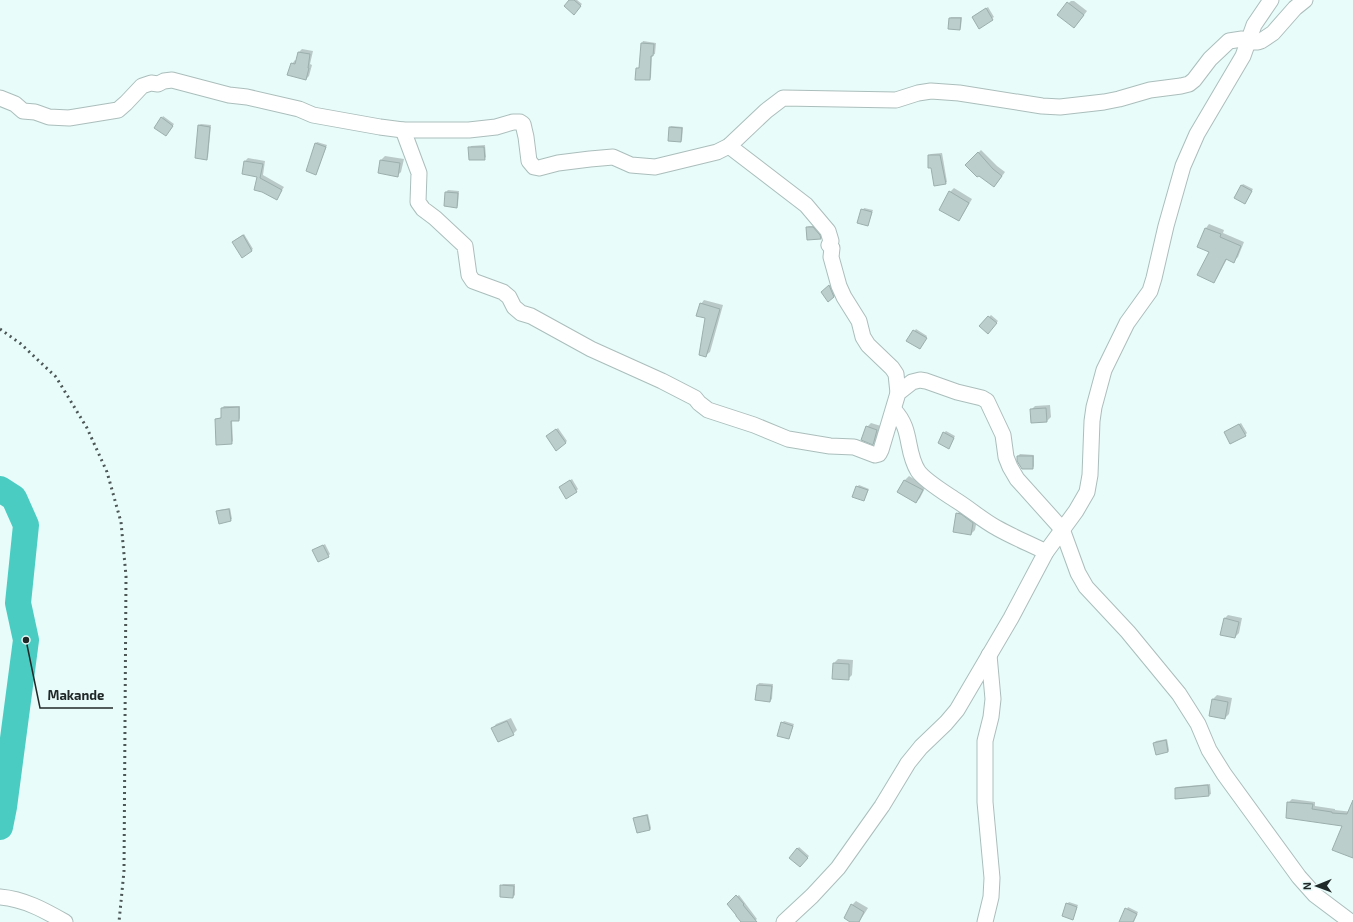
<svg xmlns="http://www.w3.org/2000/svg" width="1353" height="922" viewBox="0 0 1353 922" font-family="'Exo 2',sans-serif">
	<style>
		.shadow { fill: #0003 }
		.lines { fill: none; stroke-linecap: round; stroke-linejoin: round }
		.river { stroke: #4accc2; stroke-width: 26 }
		.building { fill: #bbcecb; stroke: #9dafad }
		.minor-casing { stroke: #abbebb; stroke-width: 17 }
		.minor { stroke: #fff; stroke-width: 15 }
		.rail { stroke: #4c5655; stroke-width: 3; stroke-dasharray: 2 4; stroke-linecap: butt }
		.leader { fill: none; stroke: #212828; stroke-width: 1.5 }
		.callout-dot { fill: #212828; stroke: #e8fcfa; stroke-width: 1.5 }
		.callout-label { font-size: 13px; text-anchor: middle; font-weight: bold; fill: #212828; stroke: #e8fcfa; stroke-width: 3.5; stroke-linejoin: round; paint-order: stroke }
	</style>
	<rect width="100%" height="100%" fill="#e8fcfa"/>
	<g class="shadow">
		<path d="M571,0H577L582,4L574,13Z"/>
		<path d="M1071,1H1074L1087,11L1078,23L1066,5Z"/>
		<path d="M988,7L994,17L979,27L975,15Z"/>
		<path d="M951,17H962L961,27L960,29L950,18Z"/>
		<path d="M643,41L656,43L655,54L652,55L651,77L650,79L637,69L640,67L642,43Z"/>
		<path d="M302,49L313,51L310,64L312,65L309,76L306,79L292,64L295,60L297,61L299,52Z"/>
		<path d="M163,116L174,124L168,133L162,118Z"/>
		<path d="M201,124L211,125L208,157L206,159L199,125Z"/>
		<path d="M671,126L683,127L682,140L681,141L669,128Z"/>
		<path d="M317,142L327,145L316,174L315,144Z"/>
		<path d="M485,145L486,157L484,159L470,148L471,146Z"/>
		<path d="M981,150L997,166L1005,172L997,183L966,165Z"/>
		<path d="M942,153L947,182L945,183L929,155L931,154Z"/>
		<path d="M385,156L404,159L401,172L397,176L379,172L381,160Z"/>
		<path d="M248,158L265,161L263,175L284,187L277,198L263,191L258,176L243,174L245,161Z"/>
		<path d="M1243,184L1253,189L1245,203L1241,186Z"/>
		<path d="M954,188L972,199L962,216L958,220L950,192Z"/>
		<path d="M448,190L459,191L458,205L457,207L445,206L446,192Z"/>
		<path d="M864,208L873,210L868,225L858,222Z"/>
		<path d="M1209,224L1224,230L1223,233L1244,242L1238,257L1234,261L1227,259L1217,278L1213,282L1210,251L1198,246L1206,228Z"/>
		<path d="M809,226H815L822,237L821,238L807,227Z"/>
		<path d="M244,234L253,249L243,256L235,240Z"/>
		<path d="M831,285L835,295L834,297L824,290Z"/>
		<path d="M704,300L723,305L710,352L706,355V318L701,304Z"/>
		<path d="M991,315L998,321L988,332L981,326Z"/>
		<path d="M916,329L927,336L921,346L908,340Z"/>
		<path d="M1050,405L1051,417L1047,421L1031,410L1035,406Z"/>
		<path d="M224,406H240V418L239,420H232L233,441L231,443L216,419L222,417V408Z"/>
		<path d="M871,423L881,426L877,440L873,444L867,427Z"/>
		<path d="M1241,423L1247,433L1245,435L1225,432Z"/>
		<path d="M558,428L567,441L565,443L549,435Z"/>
		<path d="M946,431L955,436L949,448L944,433Z"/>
		<path d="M1020,454L1034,455V466L1033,468L1018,456Z"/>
		<path d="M909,476L926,486L920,498L916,502L898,492L905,480Z"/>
		<path d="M572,479L578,489L576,491L562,486Z"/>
		<path d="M859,485L869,489L864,500L857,487Z"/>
		<path d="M230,508L232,519L230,520L217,512L219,510Z"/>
		<path d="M961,510L977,519L975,530L971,534L957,514Z"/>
		<path d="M325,544L330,554L328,556L314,550Z"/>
		<path d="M1228,615L1242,618L1239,633L1235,637L1224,619Z"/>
		<path d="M838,659L853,660L852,675L848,679L834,663Z"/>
		<path d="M759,683L773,684L772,699L770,701L756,700L758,685Z"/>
		<path d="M1217,695L1232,698L1229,714L1225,718L1211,715L1213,699Z"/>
		<path d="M511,718L517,730L513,734L493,728L496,724Z"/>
		<path d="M784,721L794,724L789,738L782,723Z"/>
		<path d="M1167,739L1169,750L1168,752L1154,743L1156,741Z"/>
		<path d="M1210,784L1211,794L1209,795L1176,788L1177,787Z"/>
		<path d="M1292,799L1315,802V806L1335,809V810L1353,812V854L1343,825L1288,803Z"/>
		<path d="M648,814L651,828L650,830L634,818L636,817Z"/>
		<path d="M799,847L809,856L800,866L790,858Z"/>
		<path d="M503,884H515V895L513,897L501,886Z"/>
		<path d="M739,895L757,919L753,922H742L728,904Z"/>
		<path d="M856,901L868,908L859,922H852V905Z"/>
		<path d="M1069,902L1078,905L1073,919L1067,904Z"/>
		<path d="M1128,907L1138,912L1134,922H1120Z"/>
	</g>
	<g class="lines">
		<path class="river" d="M0,489L14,498L26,525L18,603L26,640L4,807L0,827"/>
	</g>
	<g class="building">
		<path d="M569,0H574L581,6L574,15L564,6Z"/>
		<path d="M1067,2L1084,15L1074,28L1057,15Z"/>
		<path d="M986,8L993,20L979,29L972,17Z"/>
		<path d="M949,18H961L960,30L948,29Z"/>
		<path d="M641,43L654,44L653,56H651L650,80H635L636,68H639Z"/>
		<path d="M298,52L310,54L308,68H309L306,80L287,75L291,63L295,64Z"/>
		<path d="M161,117L173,126L166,136L154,128Z"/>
		<path d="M198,125L210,127L207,160L195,158Z"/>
		<path d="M669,127L682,128L681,142L668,141Z"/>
		<path d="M315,143L326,147L316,175L306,171Z"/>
		<path d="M468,147H484L485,160H469Z"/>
		<path d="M978,152L993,169L1002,176L994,187L979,176L977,177L965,165Z"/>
		<path d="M928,155H940L946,184L934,186L931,168H928Z"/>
		<path d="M380,160L400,163L398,177L378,173Z"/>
		<path d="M244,161L263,164L260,178L282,190L277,200L262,192L254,190L257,177L242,174Z"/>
		<path d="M1241,185L1252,191L1245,204L1234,198Z"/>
		<path d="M949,191L969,203L959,221L939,210Z"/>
		<path d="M445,192L458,193L457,208L444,206Z"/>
		<path d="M861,209L872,212L868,226L857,223Z"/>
		<path d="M806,227H813L820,235L821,239L807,240Z"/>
		<path d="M1205,228L1221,234L1220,237L1241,246L1234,263L1226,259L1214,283L1197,275L1209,252L1197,247Z"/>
		<path d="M243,235L252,251L242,258L232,242Z"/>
		<path d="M829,285L834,297L828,302L821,292Z"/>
		<path d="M700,303L720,309L706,357L699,355L705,318L696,316Z"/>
		<path d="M988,316L997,323L988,334L979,326Z"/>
		<path d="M913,330L927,338L920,349L906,341Z"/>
		<path d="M239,407V421H231L232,444L216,445L215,419L221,418V408Z"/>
		<path d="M1046,408L1047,422L1031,423L1030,409Z"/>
		<path d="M1239,424L1246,436L1230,444L1224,432Z"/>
		<path d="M866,426L877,430L873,445L861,440Z"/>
		<path d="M556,429L566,443L556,451L546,436Z"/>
		<path d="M943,432L954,438L949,449L938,443Z"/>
		<path d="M1017,456H1033V469H1022L1017,461Z"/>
		<path d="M570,480L577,492L566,499L559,487Z"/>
		<path d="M904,480L923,490L916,503L897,492Z"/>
		<path d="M856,486L868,490L864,501L852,497Z"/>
		<path d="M229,509L231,521L219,524L216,511Z"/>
		<path d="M956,513L961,514L973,523L971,535L953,532Z"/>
		<path d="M323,545L329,557L318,562L312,550Z"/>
		<path d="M1224,618L1239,622L1235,638L1220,635Z"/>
		<path d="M833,663L849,664V680L832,679Z"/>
		<path d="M757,685L772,686L770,702L755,700Z"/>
		<path d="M1212,699L1228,702L1225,719L1209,716Z"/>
		<path d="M507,721L514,735L498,742L491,728Z"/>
		<path d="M781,722L793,726L789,739L777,736Z"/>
		<path d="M1166,740L1168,752L1156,755L1153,743Z"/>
		<path d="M1208,785L1209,796L1175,799V788Z"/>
		<path d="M1353,800V858L1332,850L1342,826L1286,818L1287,802L1313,804L1312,809L1332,812V813L1347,814Z"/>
		<path d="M647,815L650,830L637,833L633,818Z"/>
		<path d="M797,848L808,858L800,867L789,858Z"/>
		<path d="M500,885L514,886L513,898L500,897Z"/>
		<path d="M736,895L744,904L743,905L757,922H741L736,916V915L727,904Z"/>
		<path d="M1066,903L1077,907L1073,920L1062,916Z"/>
		<path d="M851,904L864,912L859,922H850L844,918Z"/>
		<path d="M1125,908L1137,914L1133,922H1119Z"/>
	</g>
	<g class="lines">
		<defs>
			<g id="minor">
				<path d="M0,98L15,104L23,111L35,112L49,117L69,118L118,110L126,103L142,86L151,83L158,84L164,81L172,80L229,95L247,97L299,109L313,115L380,127L403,130H469L496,127L513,122H520L523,124L526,137L529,161L534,167L539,168L558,163L590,159L613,157L631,165L655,167L717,152L729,146L766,111L783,98L896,100L918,93L931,91L959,93L1042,106L1060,107L1104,102L1119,99L1150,90L1181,86L1189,84L1194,80L1210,59L1229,41L1242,39L1252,42H1258L1261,41L1273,33L1295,8L1305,0"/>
				<path d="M403,130L419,173L418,202L423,209L435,218L465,246L469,275L473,281L503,292L509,297L514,307L521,313L531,316L591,349L662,381L695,398L699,403L708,410L754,425L788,439L830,446L854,447L875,455L879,454L881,450L898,393L912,382L920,380L926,381L957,392L982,398L987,401L1003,435L1006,457L1010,467L1017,479L1062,529L1078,573L1086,587L1128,632L1179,694L1198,724L1209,750L1224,774L1299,877L1315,895L1351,922"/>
				<path d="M729,146L806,205L828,231L831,241L829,245L832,248L831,257L839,286L844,297L859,321L863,337L868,345L892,368L896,374L898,393"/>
				<path d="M894,410C913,430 905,450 918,471C924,480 945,493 954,499C969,508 982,520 997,528C1013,537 1030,544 1046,552"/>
				<path d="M0,897C24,899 44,910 65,922"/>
				<path d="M784,922L812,896L838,868L882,806L908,763L921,747L946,723L957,710L1011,618L1046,552L1076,511L1087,492L1090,475L1092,421L1094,407L1104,370L1127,323L1150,291L1154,278L1166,226L1183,166L1197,134L1243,56L1254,25L1271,0"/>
				<path d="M985,922L991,897L992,878L985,802V741L991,717L993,699L989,655"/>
			</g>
		</defs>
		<use href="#minor" class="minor-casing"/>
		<use href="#minor" class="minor"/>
		<path class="rail" d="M0,329L21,344L56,377L87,428L107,472L121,522L126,576L124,871L119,922"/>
	</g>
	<path class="leader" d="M26 640L40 708H113"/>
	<circle class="callout-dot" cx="26" cy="640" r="4"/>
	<g class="callout-label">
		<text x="76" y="700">Makande</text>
	</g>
	<g transform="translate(1317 886) rotate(269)" stroke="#e8fcfa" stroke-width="3" paint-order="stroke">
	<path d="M0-3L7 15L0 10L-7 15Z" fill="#212828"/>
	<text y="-6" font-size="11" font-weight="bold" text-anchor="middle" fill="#212828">N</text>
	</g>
</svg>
